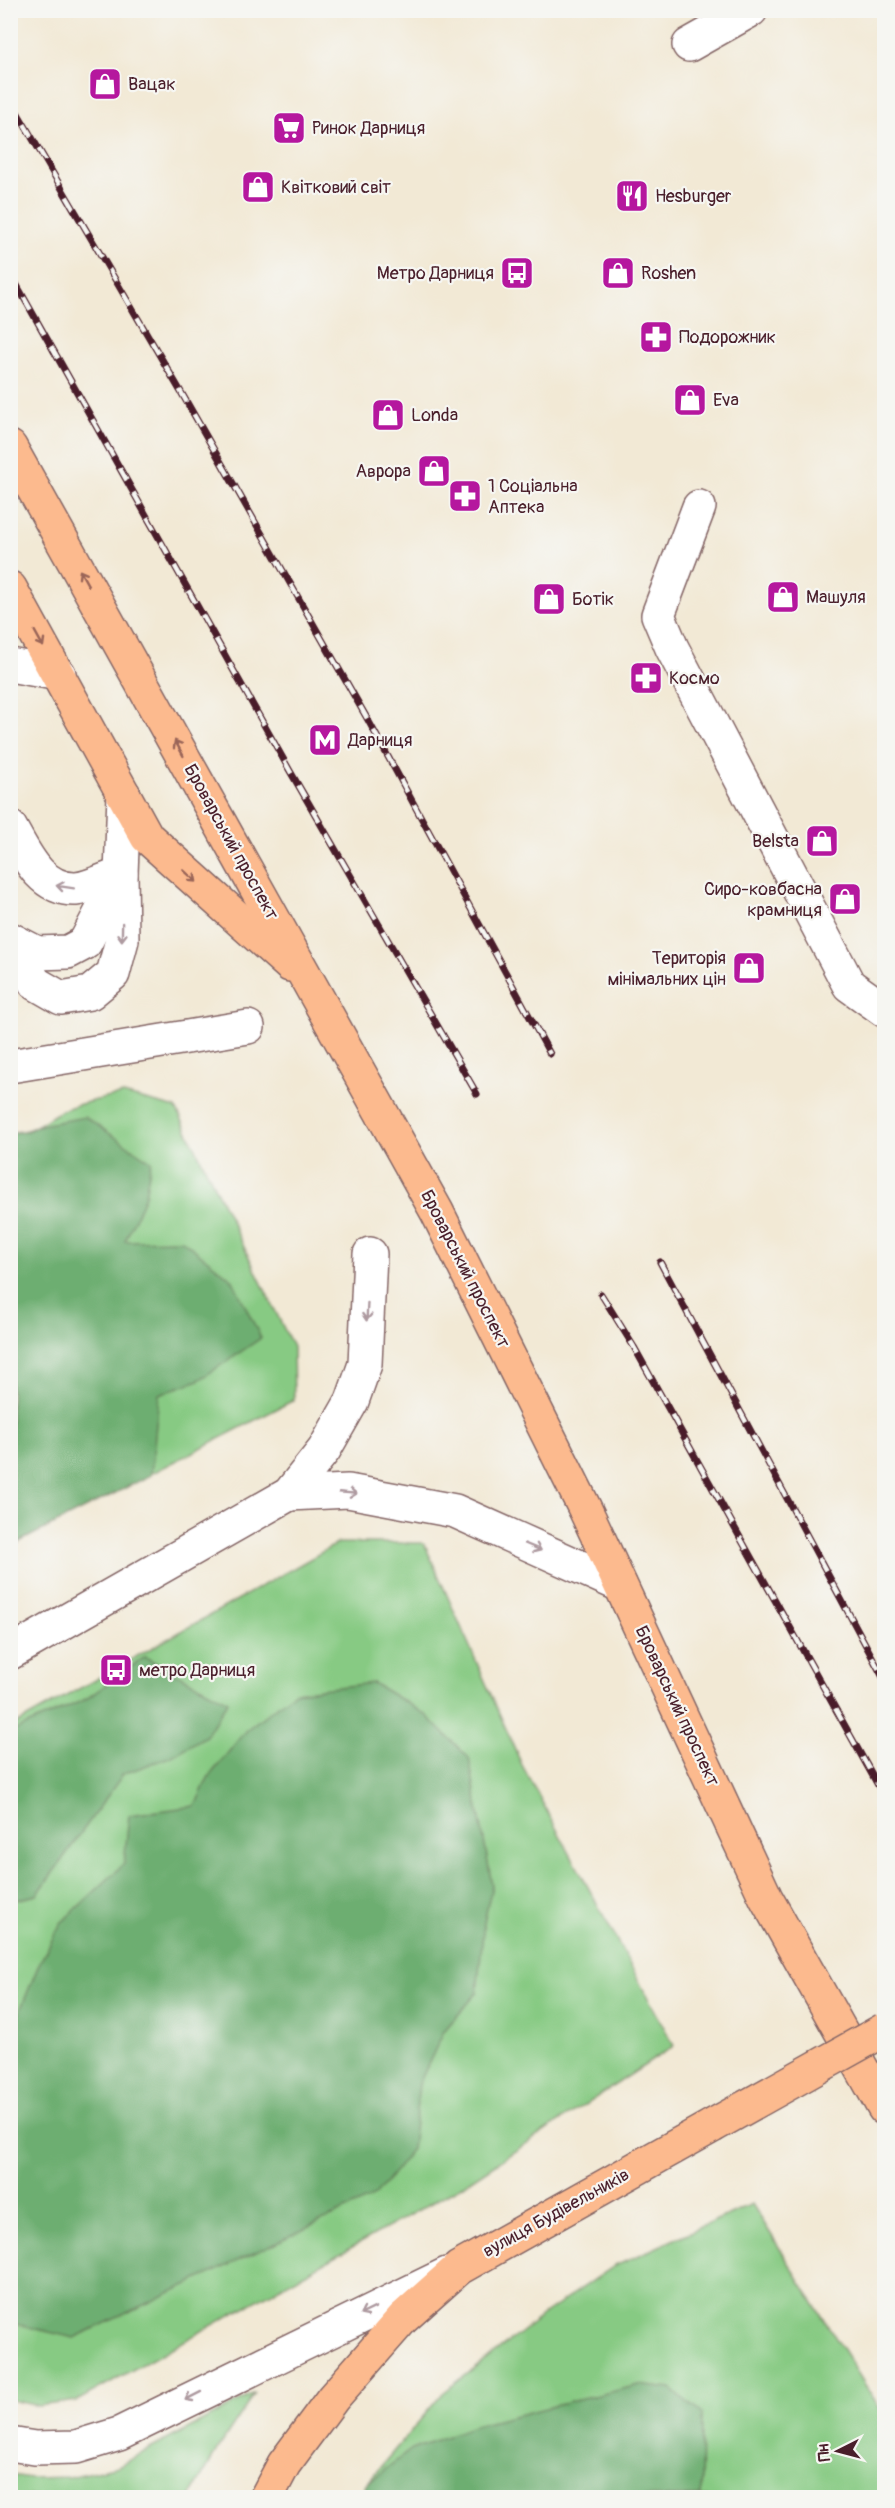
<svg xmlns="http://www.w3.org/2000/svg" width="895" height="2508" viewBox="0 0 895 2508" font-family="Pangolin,sans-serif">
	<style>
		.green { fill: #87ca83; stroke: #687457; stroke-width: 1.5 }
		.forest { fill: #6dae71; stroke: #5c664e; stroke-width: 1.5 }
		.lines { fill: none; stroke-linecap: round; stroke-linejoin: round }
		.minor-casing { stroke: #856666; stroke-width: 36 }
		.major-casing { stroke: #856666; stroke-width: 36 }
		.minor { stroke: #fff; stroke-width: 33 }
		.major { stroke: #fcba8e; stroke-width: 33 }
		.rail-casing { stroke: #4a1f2b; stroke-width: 7 }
		.rail { stroke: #f6f6f2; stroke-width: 4.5; stroke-dasharray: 14; stroke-linecap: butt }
		.major-bridge-casing { stroke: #856666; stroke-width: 36; stroke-linecap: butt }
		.major-bridge { stroke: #fcba8e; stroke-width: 33 }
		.oneway { stroke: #9a6558 }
		.oneway2 { stroke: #ae9aa0 }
		.labels { text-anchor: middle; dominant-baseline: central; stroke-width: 4.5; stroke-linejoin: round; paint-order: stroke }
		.poi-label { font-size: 18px; fill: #4a1f2b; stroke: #f6f6f2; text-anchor: start }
		.street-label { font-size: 18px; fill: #4a1f2b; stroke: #f6f6f2 }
	</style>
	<rect width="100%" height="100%" fill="#f6f6f2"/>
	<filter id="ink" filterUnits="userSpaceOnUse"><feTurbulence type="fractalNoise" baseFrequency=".0167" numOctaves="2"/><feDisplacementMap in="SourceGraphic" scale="12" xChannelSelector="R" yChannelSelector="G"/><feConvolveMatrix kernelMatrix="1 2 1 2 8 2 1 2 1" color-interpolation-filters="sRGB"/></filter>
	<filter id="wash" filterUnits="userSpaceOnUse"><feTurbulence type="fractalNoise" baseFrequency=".008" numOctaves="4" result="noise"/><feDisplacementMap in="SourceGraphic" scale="24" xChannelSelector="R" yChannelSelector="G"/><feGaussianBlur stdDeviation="1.35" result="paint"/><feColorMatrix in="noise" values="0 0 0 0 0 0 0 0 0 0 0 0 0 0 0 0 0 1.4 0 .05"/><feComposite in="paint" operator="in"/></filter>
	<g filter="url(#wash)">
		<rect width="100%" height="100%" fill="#f2e9d5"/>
		<g class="green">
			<path d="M123,1094L176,1108L293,1347L294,1400L11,1546V1132C36,1132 42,1120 63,1110C80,1102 104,1099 123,1094Z"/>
			<path d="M338,1543H424L522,1765L674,2046L465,2184L77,2401L38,2406L11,2400V1727Z"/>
			<path d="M752,2204L884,2415V2497L361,2498L366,2484L443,2393L547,2312L613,2267Z"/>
			<path d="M255,2393L219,2447L190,2497H11V2475L32,2478L69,2477L118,2466Z"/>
		</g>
		<g class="forest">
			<path d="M85,1117L151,1161L145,1196L125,1241L182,1240L232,1279L261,1338L199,1380L159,1394L151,1475L11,1546V1132H24L41,1125Z"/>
			<path d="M145,1657L228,1701L206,1736L172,1756L123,1774L37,1895L11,1901V1732L86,1699Z"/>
			<path d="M373,1683L425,1714L469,1758L492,1885L484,1923L477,1993L444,2031L419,2084L412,2149L375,2196L74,2338L11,2323V2033L39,1964L61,1923L124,1864L129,1815L195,1806L208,1778L246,1730L295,1692Z"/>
			<path d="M639,2385L671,2389L702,2414L701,2497H361L366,2484L412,2449L477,2425Z"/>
		</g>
	</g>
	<g filter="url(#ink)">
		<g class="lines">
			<defs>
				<g id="minor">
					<path d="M689,45L751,10"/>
					<path d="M699,507L658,615L672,648L849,985L884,1010"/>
					<path d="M10,665L59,674"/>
					<path d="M10,827C25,853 40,890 76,889C90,888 108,878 121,874L122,940L113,974L90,993L61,998L35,983L10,941"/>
					<path d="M10,939L37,953L68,952L85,943L121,874L124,795"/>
					<path d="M10,1066L248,1027"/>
					<path d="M289,1494L348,1491L455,1511L620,1585"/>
					<path d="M10,1653L289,1494L324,1450L352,1401L365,1364L370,1254"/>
					<path d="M10,2444L35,2448L76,2447L119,2434L447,2274"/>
				</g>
				<g id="major">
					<path d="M10,447L437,1212L585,1509L766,1898L884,2108"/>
					<path d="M10,588L147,837L290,965"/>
					<path d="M266,2498L284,2464L333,2398L403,2318L459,2268L712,2126"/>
				</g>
			</defs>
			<use href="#minor" class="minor-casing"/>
			<use href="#major" class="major-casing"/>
			<use href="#minor" class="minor"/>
			<use href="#major" class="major"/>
			<defs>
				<g id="rail">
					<path d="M10,100L181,392L368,720L550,1054"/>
					<path d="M10,273L290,771L477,1094"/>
					<path d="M660,1262L884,1679"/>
					<path d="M601,1294L634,1347L884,1796"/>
				</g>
			</defs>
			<use href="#rail" class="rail-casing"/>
			<use href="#rail" class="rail"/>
			<defs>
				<path id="major-bridge" d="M712,2126L884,2030"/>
			</defs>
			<use href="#major-bridge" class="major-bridge-casing"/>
			<use href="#major-bridge" class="major-bridge"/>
		</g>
		<defs><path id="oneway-shaft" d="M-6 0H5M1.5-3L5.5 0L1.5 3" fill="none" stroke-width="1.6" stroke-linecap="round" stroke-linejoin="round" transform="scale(1.5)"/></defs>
		<g class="oneway">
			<use href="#oneway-shaft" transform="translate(84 578) rotate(-119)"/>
			<use href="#oneway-shaft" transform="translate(39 639) rotate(61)"/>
			<use href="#oneway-shaft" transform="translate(179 748) rotate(-119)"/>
			<use href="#oneway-shaft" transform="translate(190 876) rotate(42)"/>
		</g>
		<g class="oneway2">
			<use href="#oneway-shaft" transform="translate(65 887) rotate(-171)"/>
			<use href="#oneway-shaft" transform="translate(122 932) rotate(91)"/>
			<use href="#oneway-shaft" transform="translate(367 1312) rotate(93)"/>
			<use href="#oneway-shaft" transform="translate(348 1493) rotate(5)"/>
			<use href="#oneway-shaft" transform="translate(533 1547) rotate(23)"/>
			<use href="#oneway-shaft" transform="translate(368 2311) rotate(154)"/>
			<use href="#oneway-shaft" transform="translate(193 2396) rotate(153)"/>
		</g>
	</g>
	<defs>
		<symbol id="shop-square" viewBox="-11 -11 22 22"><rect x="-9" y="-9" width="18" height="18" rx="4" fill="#b5179e" stroke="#f6f6f2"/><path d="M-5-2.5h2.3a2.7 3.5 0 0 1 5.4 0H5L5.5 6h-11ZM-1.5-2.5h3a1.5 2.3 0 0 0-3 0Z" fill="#fff"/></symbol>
		<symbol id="supermarket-square" viewBox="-11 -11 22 22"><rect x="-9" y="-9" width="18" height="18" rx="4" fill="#b5179e" stroke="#f6f6f2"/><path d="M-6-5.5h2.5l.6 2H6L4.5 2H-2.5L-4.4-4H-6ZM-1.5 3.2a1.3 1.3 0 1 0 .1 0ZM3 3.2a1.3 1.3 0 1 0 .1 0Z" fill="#fff"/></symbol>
		<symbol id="restaurant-square" viewBox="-11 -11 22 22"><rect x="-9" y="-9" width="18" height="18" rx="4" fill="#b5179e" stroke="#f6f6f2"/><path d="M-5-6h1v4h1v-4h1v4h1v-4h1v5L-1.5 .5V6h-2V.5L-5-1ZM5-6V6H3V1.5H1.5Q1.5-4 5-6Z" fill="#fff"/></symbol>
		<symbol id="bus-square" viewBox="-11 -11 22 22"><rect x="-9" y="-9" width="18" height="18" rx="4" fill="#b5179e" stroke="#f6f6f2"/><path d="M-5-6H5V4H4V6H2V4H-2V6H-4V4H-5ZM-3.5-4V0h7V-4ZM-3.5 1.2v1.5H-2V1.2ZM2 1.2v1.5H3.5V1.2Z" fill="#fff"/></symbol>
		<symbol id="pharmacy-square" viewBox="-11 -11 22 22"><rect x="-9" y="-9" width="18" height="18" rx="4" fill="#b5179e" stroke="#f6f6f2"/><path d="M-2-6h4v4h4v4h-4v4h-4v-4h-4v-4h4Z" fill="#fff"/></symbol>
		<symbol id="metro-square" viewBox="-11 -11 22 22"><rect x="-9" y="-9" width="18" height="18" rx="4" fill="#b5179e" stroke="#f6f6f2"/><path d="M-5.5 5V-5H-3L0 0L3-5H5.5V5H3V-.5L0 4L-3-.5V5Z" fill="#fff"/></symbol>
	</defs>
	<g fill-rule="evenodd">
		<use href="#shop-square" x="86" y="65" width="38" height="38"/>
		<use href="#supermarket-square" x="270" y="109" width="38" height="38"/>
		<use href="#shop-square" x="239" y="168" width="38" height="38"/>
		<use href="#restaurant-square" x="613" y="177" width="38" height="38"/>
		<use href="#bus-square" x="498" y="254" width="38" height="38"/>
		<use href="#shop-square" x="599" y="254" width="38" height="38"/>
		<use href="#pharmacy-square" x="637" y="318" width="38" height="38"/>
		<use href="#shop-square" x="671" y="381" width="38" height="38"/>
		<use href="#shop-square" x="369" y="396" width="38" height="38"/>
		<use href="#shop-square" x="415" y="452" width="38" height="38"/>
		<use href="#pharmacy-square" x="446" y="477" width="38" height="38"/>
		<use href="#shop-square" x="764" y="578" width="38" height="38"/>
		<use href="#shop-square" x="530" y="580" width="38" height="38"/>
		<use href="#pharmacy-square" x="627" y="659" width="38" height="38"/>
		<use href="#metro-square" x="306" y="721" width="38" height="38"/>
		<use href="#shop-square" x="803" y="822" width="38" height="38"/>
		<use href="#shop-square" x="826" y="880" width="38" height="38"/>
		<use href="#shop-square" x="730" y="949" width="38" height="38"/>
		<use href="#bus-square" x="97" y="1651" width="38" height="38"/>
	</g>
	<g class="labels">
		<g class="poi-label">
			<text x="128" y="84">Вацак</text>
			<text x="312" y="128">Ринок Дарниця</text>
			<text x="281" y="187">Квітковий світ</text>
			<text x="655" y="196">Hesburger</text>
			<text x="494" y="273" text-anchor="end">Метро Дарниця</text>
			<text x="641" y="273">Roshen</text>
			<text x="679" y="337">Подорожник</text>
			<text x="713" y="400">Eva</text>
			<text x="411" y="415">Londa</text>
			<text x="411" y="471" text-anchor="end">Аврора</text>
			<text x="488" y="486">1 Соціальна<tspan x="488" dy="21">Аптека</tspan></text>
			<text x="806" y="597">Машуля</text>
			<text x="572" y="599">Ботік</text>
			<text x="669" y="678">Космо</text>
			<text x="348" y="740">Дарниця</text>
			<text x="799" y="841" text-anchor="end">Belsta</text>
			<text x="822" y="889" text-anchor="end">Сиро-ковбасна<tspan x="822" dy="21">крамниця</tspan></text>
			<text x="726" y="958" text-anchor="end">Територія<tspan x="726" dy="21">мінімальних цін</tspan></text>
			<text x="139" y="1670">метро Дарниця</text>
		</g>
		<g class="street-label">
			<text transform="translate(231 842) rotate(61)">Броварський проспект</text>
			<text transform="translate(465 1269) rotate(63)">Броварський проспект</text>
			<text transform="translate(677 1706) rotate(65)">Броварський проспект</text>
			<text transform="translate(556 2213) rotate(-29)">вулиця Будівельників</text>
		</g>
	</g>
	<rect width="895" height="2508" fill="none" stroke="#f6f6f2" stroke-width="36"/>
	<g transform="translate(838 2451) rotate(264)" stroke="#f6f6f2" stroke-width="4.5" paint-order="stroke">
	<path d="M0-4.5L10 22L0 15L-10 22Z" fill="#4a1f2b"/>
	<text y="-9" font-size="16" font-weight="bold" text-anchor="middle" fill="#4a1f2b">Пн</text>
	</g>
</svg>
